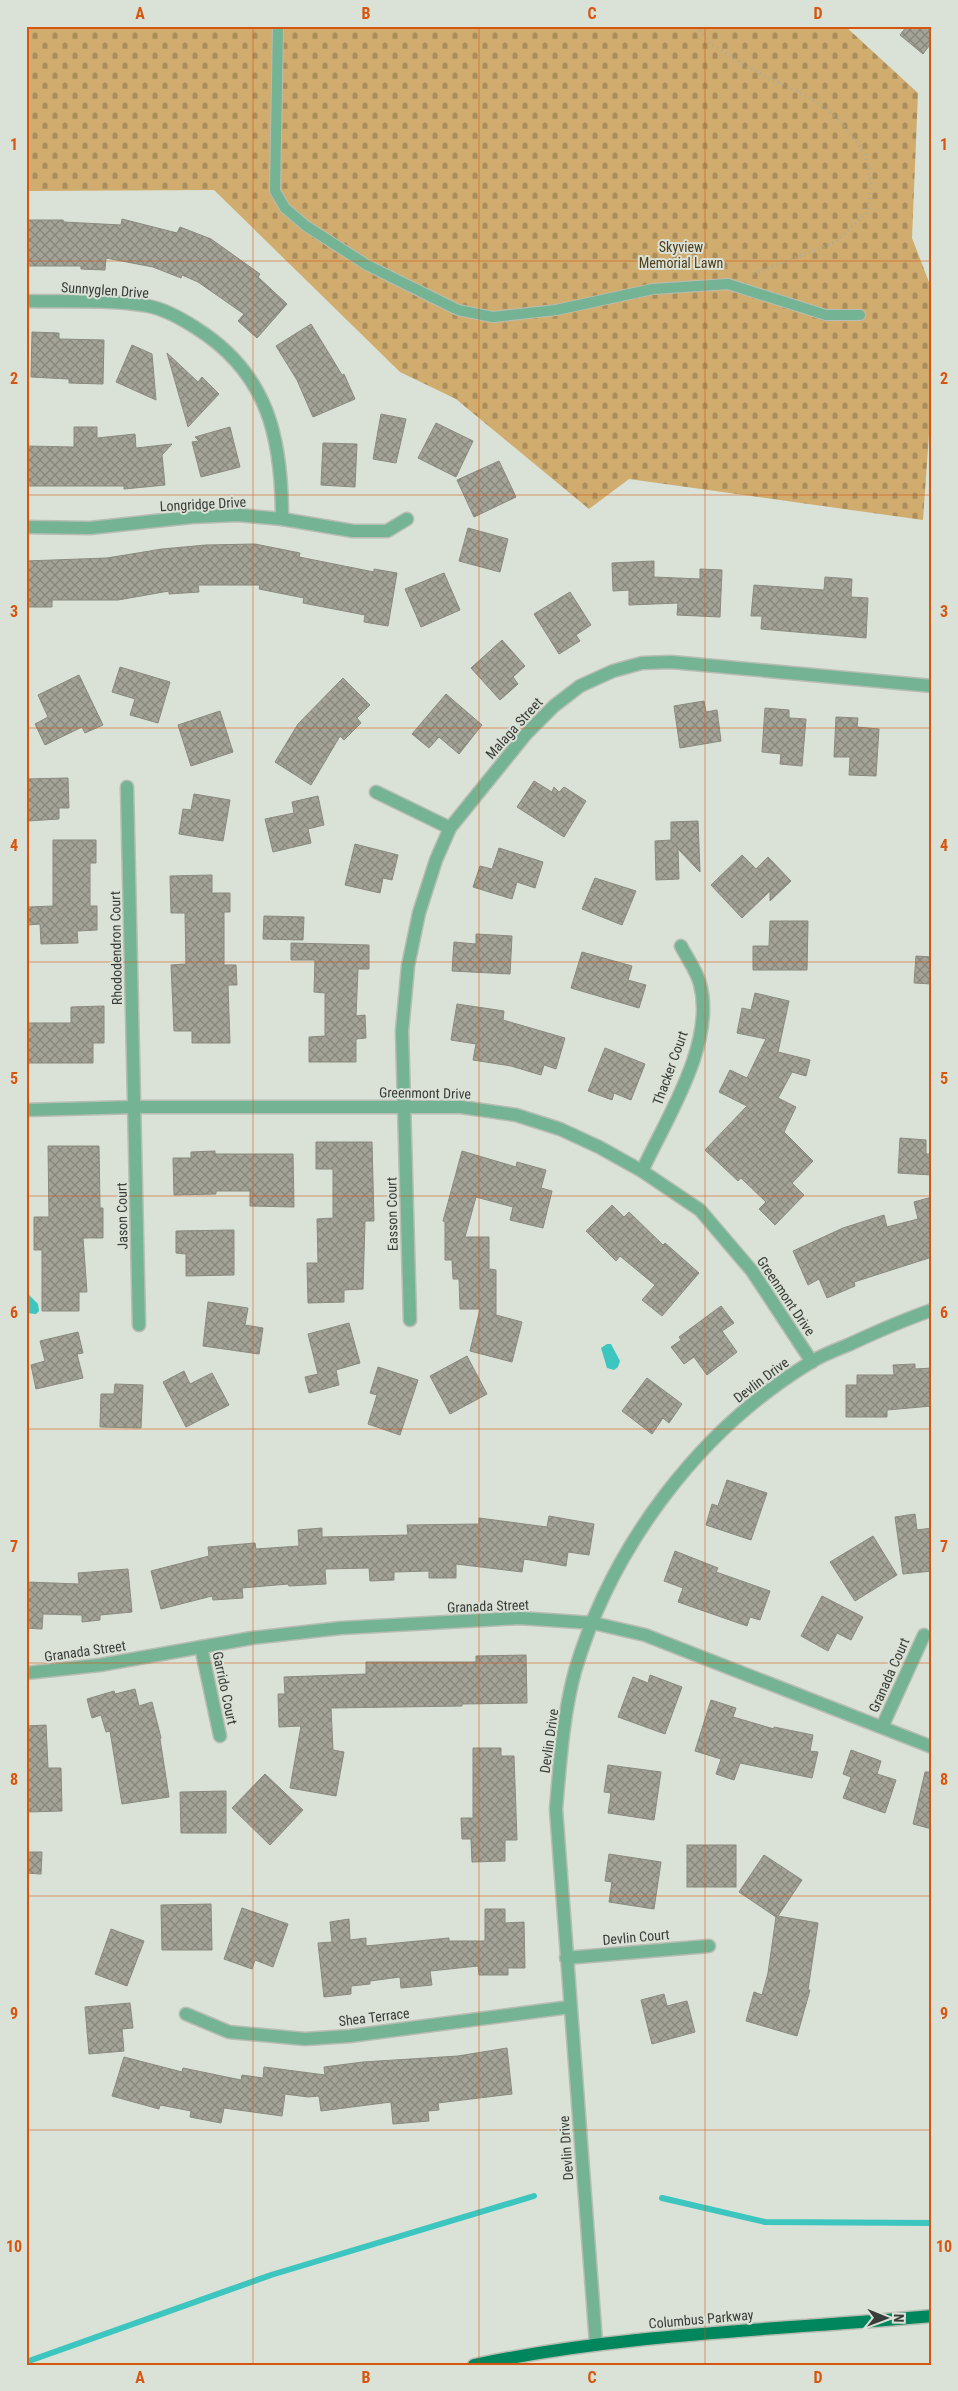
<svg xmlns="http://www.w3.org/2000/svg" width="958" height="2391" viewBox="0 0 958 2391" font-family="'Roboto Condensed',sans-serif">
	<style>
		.cemetery { fill: url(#cemetery-stones) }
		.water { fill: #3cc6bf }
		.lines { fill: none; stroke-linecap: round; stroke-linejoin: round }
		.stream { stroke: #3cc6bf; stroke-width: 6 }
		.building { fill: url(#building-cross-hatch); stroke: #8a8a7f }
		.service-casing { stroke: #b7bdb3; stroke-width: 12 }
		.minor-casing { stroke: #b7bdb3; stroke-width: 15 }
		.primary-casing { stroke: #b7bdb3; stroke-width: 15 }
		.path { stroke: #a5aba2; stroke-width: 3; stroke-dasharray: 1 4; stroke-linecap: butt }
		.service { stroke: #74b394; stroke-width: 10 }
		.minor { stroke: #74b394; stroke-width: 12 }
		.primary { stroke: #00865c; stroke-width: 12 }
		.grid { fill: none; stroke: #d65610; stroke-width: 1; stroke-opacity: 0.55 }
		.labels { text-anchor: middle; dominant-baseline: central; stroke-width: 4; stroke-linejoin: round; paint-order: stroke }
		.park-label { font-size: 14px; fill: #513d19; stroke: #dae1d6 }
		.street-label { font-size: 14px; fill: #393c38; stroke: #dae1d6 }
		.neatline { fill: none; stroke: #d65610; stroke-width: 2 }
		.grid-label { font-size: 16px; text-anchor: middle; font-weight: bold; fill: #d65610 }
	</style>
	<defs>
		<pattern id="cemetery-stones" width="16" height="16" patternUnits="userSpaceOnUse" patternTransform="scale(1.25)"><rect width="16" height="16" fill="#d0ac6e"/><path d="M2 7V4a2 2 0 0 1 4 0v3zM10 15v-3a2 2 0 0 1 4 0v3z" fill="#aa8d5b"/></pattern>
		<pattern id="building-cross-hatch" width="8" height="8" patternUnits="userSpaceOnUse" patternTransform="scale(1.25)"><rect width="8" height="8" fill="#a3a398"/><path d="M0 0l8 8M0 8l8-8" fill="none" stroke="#86867d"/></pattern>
	</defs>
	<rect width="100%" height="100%" fill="#dae1d6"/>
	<path class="cemetery" d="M26,26H845L918,93L912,238L932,290V391L923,520L629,479L589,509L456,399L400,372L214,190L26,191Z"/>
	<g class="water">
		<path d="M26,1292L38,1304L39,1311L36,1314L26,1313Z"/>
		<path d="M607,1344H611L620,1361L618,1367L614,1370L607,1368L601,1348Z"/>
	</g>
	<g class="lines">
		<g class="stream">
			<path d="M662,2198L765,2222L932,2223"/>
			<path d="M26,2362L271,2275L534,2196"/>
		</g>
	</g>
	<g class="building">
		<path d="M907,26H932V42L923,54L900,35Z"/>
		<path d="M122,219L177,233L180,227L211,239L260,274L258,277L287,304L257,338L238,321L244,314L198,282L182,275L181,278L153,267L106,258L105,270L81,269V266H26V220H63L64,222L121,225Z"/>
		<path d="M311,324L342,375L344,374L355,399L313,417L297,380L276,346Z"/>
		<path d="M32,332L59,333V339L104,340L103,384L69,383V379L31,377Z"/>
		<path d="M132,345L152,354L156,400L116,382Z"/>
		<path d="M167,353L198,382L202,377L219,394L188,427Z"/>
		<path d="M381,414L406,419L396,463L373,459Z"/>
		<path d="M436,423L473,441L456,477L418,458Z"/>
		<path d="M74,427H97V438L135,434L136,448L172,444L162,455L165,485L124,489V486H26V446L74,447Z"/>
		<path d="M230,427L240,467L201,477L192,442L199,441L195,437Z"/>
		<path d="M323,443L357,444L355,487L321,485Z"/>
		<path d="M499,461L516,497L474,517L457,480Z"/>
		<path d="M468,528L508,539L500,572L459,561Z"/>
		<path d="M255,544L300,553L299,557L374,572V569L397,573L388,626L364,622L365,615L303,603L304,598L259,589L260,585H198L199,592L169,594V591L118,600H52V607H26V561L107,558L162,549L206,545Z"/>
		<path d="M654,561V577L700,579V569L722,570L720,617L677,615L678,603L629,605V590L613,591L612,563Z"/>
		<path d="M444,573L460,610L421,627L405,589Z"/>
		<path d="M825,577L852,579L851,597L868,598L866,638L761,629L762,616H751L754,585L824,590Z"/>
		<path d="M570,592L591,625L576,635L580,641L559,654L534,614Z"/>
		<path d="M502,640L525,666L513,677L518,684L500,700L471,668Z"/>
		<path d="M120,667L170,682L158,723L130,715L135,699L112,692Z"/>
		<path d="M79,675L103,725L85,733L82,727L45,745L35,724L48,717L38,695Z"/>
		<path d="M343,678L370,705L357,718L361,723L344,740L340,736L311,785L275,762L298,724Z"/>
		<path d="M446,694L482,725L459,754L439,737L429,748L412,734Z"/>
		<path d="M704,701L706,712L717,710L721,741L680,748L674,706Z"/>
		<path d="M765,708L789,710V718L806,719L802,766L780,764L781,754L762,752Z"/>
		<path d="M220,711L233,752L191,766L178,725Z"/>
		<path d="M836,717L858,718L857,727L879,729L876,776L849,775L850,757H834Z"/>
		<path d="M68,778L69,808H59V819L27,821L26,779Z"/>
		<path d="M534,781L552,792L554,787L559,792L564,787L586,801L564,837L517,807Z"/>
		<path d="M194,794L230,800L223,841L179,834L183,809L191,810Z"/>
		<path d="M318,796L324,825L308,829L311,843L273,852L265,819L294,813L292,802Z"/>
		<path d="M698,821L700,872L678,849L679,879L656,880L655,841L671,840V822Z"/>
		<path d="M53,840H96V863H90V906H97V930L77,931L78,943L41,944L40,924L28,925V907L53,906Z"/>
		<path d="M355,844L398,855L392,880L383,878L380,893L345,885Z"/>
		<path d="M499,848L543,862L535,888L517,882L512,899L473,887L480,866L492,869Z"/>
		<path d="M742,855L756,869L768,857L791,881L770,901V891L742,918L711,885Z"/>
		<path d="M212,875V893H230V912H224V965H236L237,985H228L230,1043H192V1031H174L171,965L186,964L185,913H171L170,876Z"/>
		<path d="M595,878L636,891L622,925L582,909Z"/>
		<path d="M264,916L304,917L303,940L263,939Z"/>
		<path d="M770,921H808L807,970H753V946H769Z"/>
		<path d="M476,934L512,936L510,974L452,971L454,942L476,944Z"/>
		<path d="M291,943L369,945V969H358L356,1016L365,1015L366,1038L356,1039V1062H309V1037L325,1036V993L314,992L315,960H291Z"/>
		<path d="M582,952L632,966L628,980L646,985L639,1008L571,988Z"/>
		<path d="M916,956L932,957V984L914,983Z"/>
		<path d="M755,993L789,1001L778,1052L810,1060L806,1076L792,1072L778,1098L796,1107L784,1132L813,1161L792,1183L804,1195L775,1225L759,1209L766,1202L741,1178L738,1181L705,1150L747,1106L719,1092L730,1070L747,1078L766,1039L737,1033L742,1008L751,1010Z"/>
		<path d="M457,1004L504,1011L503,1020L565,1038L556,1069L544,1065L541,1075L511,1066L473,1060L476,1044L451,1040Z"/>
		<path d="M104,1006V1043H93V1063H27L26,1023H71V1007Z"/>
		<path d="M605,1048L645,1064L631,1100L614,1093L612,1100L588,1091Z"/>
		<path d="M900,1138L926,1140V1154H932V1175L898,1173Z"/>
		<path d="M316,1142H372L374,1221H365L363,1289L344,1290V1302L308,1303L307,1263H318L317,1219L333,1218V1169H316Z"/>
		<path d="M48,1146H99L100,1208H103V1238H83L87,1292H79V1311H42V1250H34V1217H49Z"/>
		<path d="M215,1151V1154H293L294,1207L250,1206V1191H216V1194L174,1195L173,1158H191V1152Z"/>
		<path d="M462,1151L516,1167L517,1162L546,1170L541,1188L552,1191L543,1228L510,1220L513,1207L476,1197L465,1237H489V1272L490,1269L496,1270V1315L522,1322L512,1362L470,1351L480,1309H460L459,1279H453L452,1260H445V1222L443,1221Z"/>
		<path d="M932,1197V1257L854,1282L855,1286L827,1298L819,1279L808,1285L793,1251L843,1228L884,1215L887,1227L918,1219L914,1202Z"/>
		<path d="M612,1205L624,1217L629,1212L663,1245L665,1243L699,1273L662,1316L642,1300L655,1285L620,1256L616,1261L586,1231Z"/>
		<path d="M234,1230V1275L186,1276V1254L176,1253V1231Z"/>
		<path d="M208,1302L248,1308L245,1325L263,1328L259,1354L203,1346Z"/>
		<path d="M721,1306L734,1323L722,1331L737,1352L707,1375L694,1357L684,1364L671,1347L681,1340L679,1337Z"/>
		<path d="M349,1323L360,1363L336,1370L339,1385L309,1393L305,1377L318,1374L308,1334Z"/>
		<path d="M78,1332L83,1353L77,1354L83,1378L36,1389L31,1365L45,1361L40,1341Z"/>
		<path d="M467,1356L487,1394L450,1414L430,1376Z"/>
		<path d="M915,1364V1369L932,1368V1406L887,1410V1417H846V1385H857V1375H894L893,1365Z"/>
		<path d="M378,1367L418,1380L400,1435L368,1424L377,1395L370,1393Z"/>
		<path d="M184,1371L190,1384L212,1373L229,1405L186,1427L163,1382Z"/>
		<path d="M647,1378L682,1404L669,1423L663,1418L652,1434L622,1411Z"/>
		<path d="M115,1384L143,1385L141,1428L100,1427L101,1394H114Z"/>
		<path d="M727,1480L767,1493L751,1540L706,1525L712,1504L718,1506Z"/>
		<path d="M915,1514L917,1530L932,1528V1571L903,1574L895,1517Z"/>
		<path d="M549,1516L594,1524L589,1555L568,1552L566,1566L524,1559L522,1572L456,1564V1578H429V1571L394,1572V1580L370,1581L369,1568L325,1569L326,1584L289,1586L288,1584L242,1588L243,1598L213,1600L212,1596L161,1609L151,1571L209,1556L208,1547L255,1543L256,1549L299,1546L298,1530L322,1528V1537L408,1535L407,1525L479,1524V1518L547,1527Z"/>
		<path d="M873,1536L897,1575L855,1601L830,1562Z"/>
		<path d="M675,1551L718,1568L716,1572L770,1591L760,1620L750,1617L747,1626L678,1602L683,1588L664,1581Z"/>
		<path d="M128,1569L132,1612L100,1615V1620L82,1622V1615L43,1614L42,1629L26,1628V1582L79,1584L78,1573Z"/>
		<path d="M822,1596L863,1617L851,1640L837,1633L828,1651L801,1636Z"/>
		<path d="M526,1655L527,1703L462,1704V1706L331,1708L333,1750L344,1752L336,1796L290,1788L301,1726L279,1727L278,1694H285L284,1677L366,1674V1662H476V1656Z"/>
		<path d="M650,1675L682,1687L665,1734L618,1717L633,1677L648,1683Z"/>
		<path d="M135,1689L139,1706L152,1702L161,1738L160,1739L169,1797L122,1804L110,1731L106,1732L101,1715L92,1718L87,1699L114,1691L115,1694Z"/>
		<path d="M711,1700L736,1708L733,1717L774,1729V1727L813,1735L810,1751L818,1752L812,1778L740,1763L734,1780L716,1774L721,1759L695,1751Z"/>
		<path d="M46,1725L48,1768H61L62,1811L26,1812V1726Z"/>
		<path d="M473,1748H501V1756H514L517,1840H505V1861L472,1862L471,1839H462L461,1818H473Z"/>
		<path d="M851,1750L881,1761L877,1774L896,1780L885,1813L843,1798L851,1777L843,1774Z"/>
		<path d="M608,1765L661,1772L654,1820L608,1813L611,1793L604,1792Z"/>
		<path d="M925,1772H932V1829L913,1824Z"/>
		<path d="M265,1774L303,1810L270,1845L232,1808Z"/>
		<path d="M226,1791V1833H181L180,1792Z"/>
		<rect x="687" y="1845" width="49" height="42"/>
		<path d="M26,1852H42L41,1874L26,1873Z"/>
		<path d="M609,1854L661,1862L654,1909L609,1902L612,1882L605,1881Z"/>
		<path d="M764,1855L802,1880L778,1916L818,1923L808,1990H810L797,2036L746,2021L754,1992L762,1995L768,1973L776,1917L739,1892Z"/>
		<path d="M211,1904L212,1950H162L161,1905Z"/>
		<path d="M242,1908L288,1924L273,1967L255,1960L252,1969L224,1959Z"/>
		<path d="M485,1909H505V1923L524,1922L525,1968H508V1975H479L478,1966L430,1971L432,1985L401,1988L400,1977L370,1981V1984L351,1986V1994L324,1997L318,1943L332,1942L330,1922L349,1919L350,1940L366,1938V1946L449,1938V1941H485Z"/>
		<path d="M111,1929L144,1941L127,1986L95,1974Z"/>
		<path d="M664,1994L667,2006L687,2001L695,2032L652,2044L641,2000Z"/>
		<path d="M130,2003L133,2028L122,2029L124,2051L89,2054L85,2007Z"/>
		<path d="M507,2048L512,2094L438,2103L439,2110L428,2111L429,2121L393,2124L391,2102L321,2111L319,2096L308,2097L285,2094L282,2116L224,2108L221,2123L190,2117L191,2111L160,2105L159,2109L112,2096L124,2057L182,2072L183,2068L241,2080L242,2075L263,2078L264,2067L325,2075L324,2067L363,2062L458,2056Z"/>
	</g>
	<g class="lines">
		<defs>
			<path id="service" d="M278,26L275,191L285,208L306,226L367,265L458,310L493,317L556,310L653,289L728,284L826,315H860"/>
			<g id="minor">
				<path d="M26,301C64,302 111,299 148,306C165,309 182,319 196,328C269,374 282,439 282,519"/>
				<path d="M26,527L90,528L192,517L238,515L282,519L353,531H387L407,519"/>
				<path d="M127,787L139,1325"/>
				<path d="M376,792L450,828"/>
				<path d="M26,1110L135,1107H461L516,1115L560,1129L599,1147L642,1171L700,1210L752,1271L812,1362"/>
				<path d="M642,1171C666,1119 716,1043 700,984C697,971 687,958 681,946"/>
				<path d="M410,1320L402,1031L408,966L419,913L436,860L450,828L526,734L554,706L580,686L613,671L642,663L671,662L932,686"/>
				<path d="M201,1647L220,1736"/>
				<path d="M26,1673L100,1665L252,1638L341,1628L519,1618L593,1623L645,1635L932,1747"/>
				<path d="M882,1727L924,1635"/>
				<path d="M566,1958L709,1946"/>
				<path d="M186,2014L229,2032L305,2039L350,2036L570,2007"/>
				<path d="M596,2343L556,1809C560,1763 563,1715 575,1671C612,1546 699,1430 811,1362C822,1355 836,1350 848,1345C876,1332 903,1320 932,1310"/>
			</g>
			<path id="primary" d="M474,2365C625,2333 779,2330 932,2316"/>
		</defs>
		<use href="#service" class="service-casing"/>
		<use href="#minor" class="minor-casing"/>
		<use href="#primary" class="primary-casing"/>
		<path class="path" d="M697,26L711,44L753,70L807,96L840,120L865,154L871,184L868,211L836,242L750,275"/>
		<use href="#service" class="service"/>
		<use href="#minor" class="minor"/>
		<use href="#primary" class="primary"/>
	</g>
	<path class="grid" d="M253,26V2365M479,26V2365M705,26V2365M26,261H932M26,495H932M26,728H932M26,962H932M26,1196H932M26,1429H932M26,1663H932M26,1896H932M26,2130H932"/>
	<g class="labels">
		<g class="park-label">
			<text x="681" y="247">Skyview<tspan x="681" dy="16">Memorial Lawn</tspan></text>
		</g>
		<g class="street-label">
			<text transform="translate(105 290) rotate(4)">Sunnyglen Drive</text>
			<text transform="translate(203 504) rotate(-3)">Longridge Drive</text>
			<text transform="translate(514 728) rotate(-48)">Malaga Street</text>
			<text transform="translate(116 948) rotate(-91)">Rhododendron Court</text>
			<text transform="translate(670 1068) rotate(-70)">Thacker Court</text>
			<text transform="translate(425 1093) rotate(1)">Greenmont Drive</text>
			<text transform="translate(392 1214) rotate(-91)">Easson Court</text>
			<text transform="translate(122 1216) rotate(-91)">Jason Court</text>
			<text transform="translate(786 1296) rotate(56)">Greenmont Drive</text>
			<text transform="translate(761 1380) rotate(-37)">Devlin Drive</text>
			<text transform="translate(488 1606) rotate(-2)">Granada Street</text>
			<text transform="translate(85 1651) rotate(-8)">Granada Street</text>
			<text transform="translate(889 1675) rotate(-66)">Granada Court</text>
			<text transform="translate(225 1688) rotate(78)">Garrido Court</text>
			<text transform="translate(549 1741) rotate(-82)">Devlin Drive</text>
			<text transform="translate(636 1937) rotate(-5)">Devlin Court</text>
			<text transform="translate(374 2017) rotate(-7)">Shea Terrace</text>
			<text transform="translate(566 2148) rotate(-94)">Devlin Drive</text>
			<text transform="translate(701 2319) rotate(-5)">Columbus Parkway</text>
		</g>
	</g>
	<rect width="958" height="2391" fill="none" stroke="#dae1d6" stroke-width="55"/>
	<g transform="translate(886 2318) rotate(91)" stroke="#dae1d6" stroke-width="4" paint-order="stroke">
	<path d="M0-4L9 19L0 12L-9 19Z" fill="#393c38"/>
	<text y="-8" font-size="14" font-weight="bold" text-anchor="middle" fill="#393c38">N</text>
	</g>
	<rect x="28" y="28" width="902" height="2336" class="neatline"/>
	<g class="grid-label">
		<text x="140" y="19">A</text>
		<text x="366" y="19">B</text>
		<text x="592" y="19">C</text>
		<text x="818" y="19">D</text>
		<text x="14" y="150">1</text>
		<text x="944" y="150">1</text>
		<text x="14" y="384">2</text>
		<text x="944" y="384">2</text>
		<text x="14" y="617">3</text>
		<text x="944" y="617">3</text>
		<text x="14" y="851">4</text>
		<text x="944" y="851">4</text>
		<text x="14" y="1084">5</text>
		<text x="944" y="1084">5</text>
		<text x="14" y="1318">6</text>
		<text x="944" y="1318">6</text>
		<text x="14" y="1552">7</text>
		<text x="944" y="1552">7</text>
		<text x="14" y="1785">8</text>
		<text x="944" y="1785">8</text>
		<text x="14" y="2019">9</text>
		<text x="944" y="2019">9</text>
		<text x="14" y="2252">10</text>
		<text x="944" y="2252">10</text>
		<text x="140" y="2383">A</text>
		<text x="366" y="2383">B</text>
		<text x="592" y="2383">C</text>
		<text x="818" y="2383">D</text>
	</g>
</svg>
